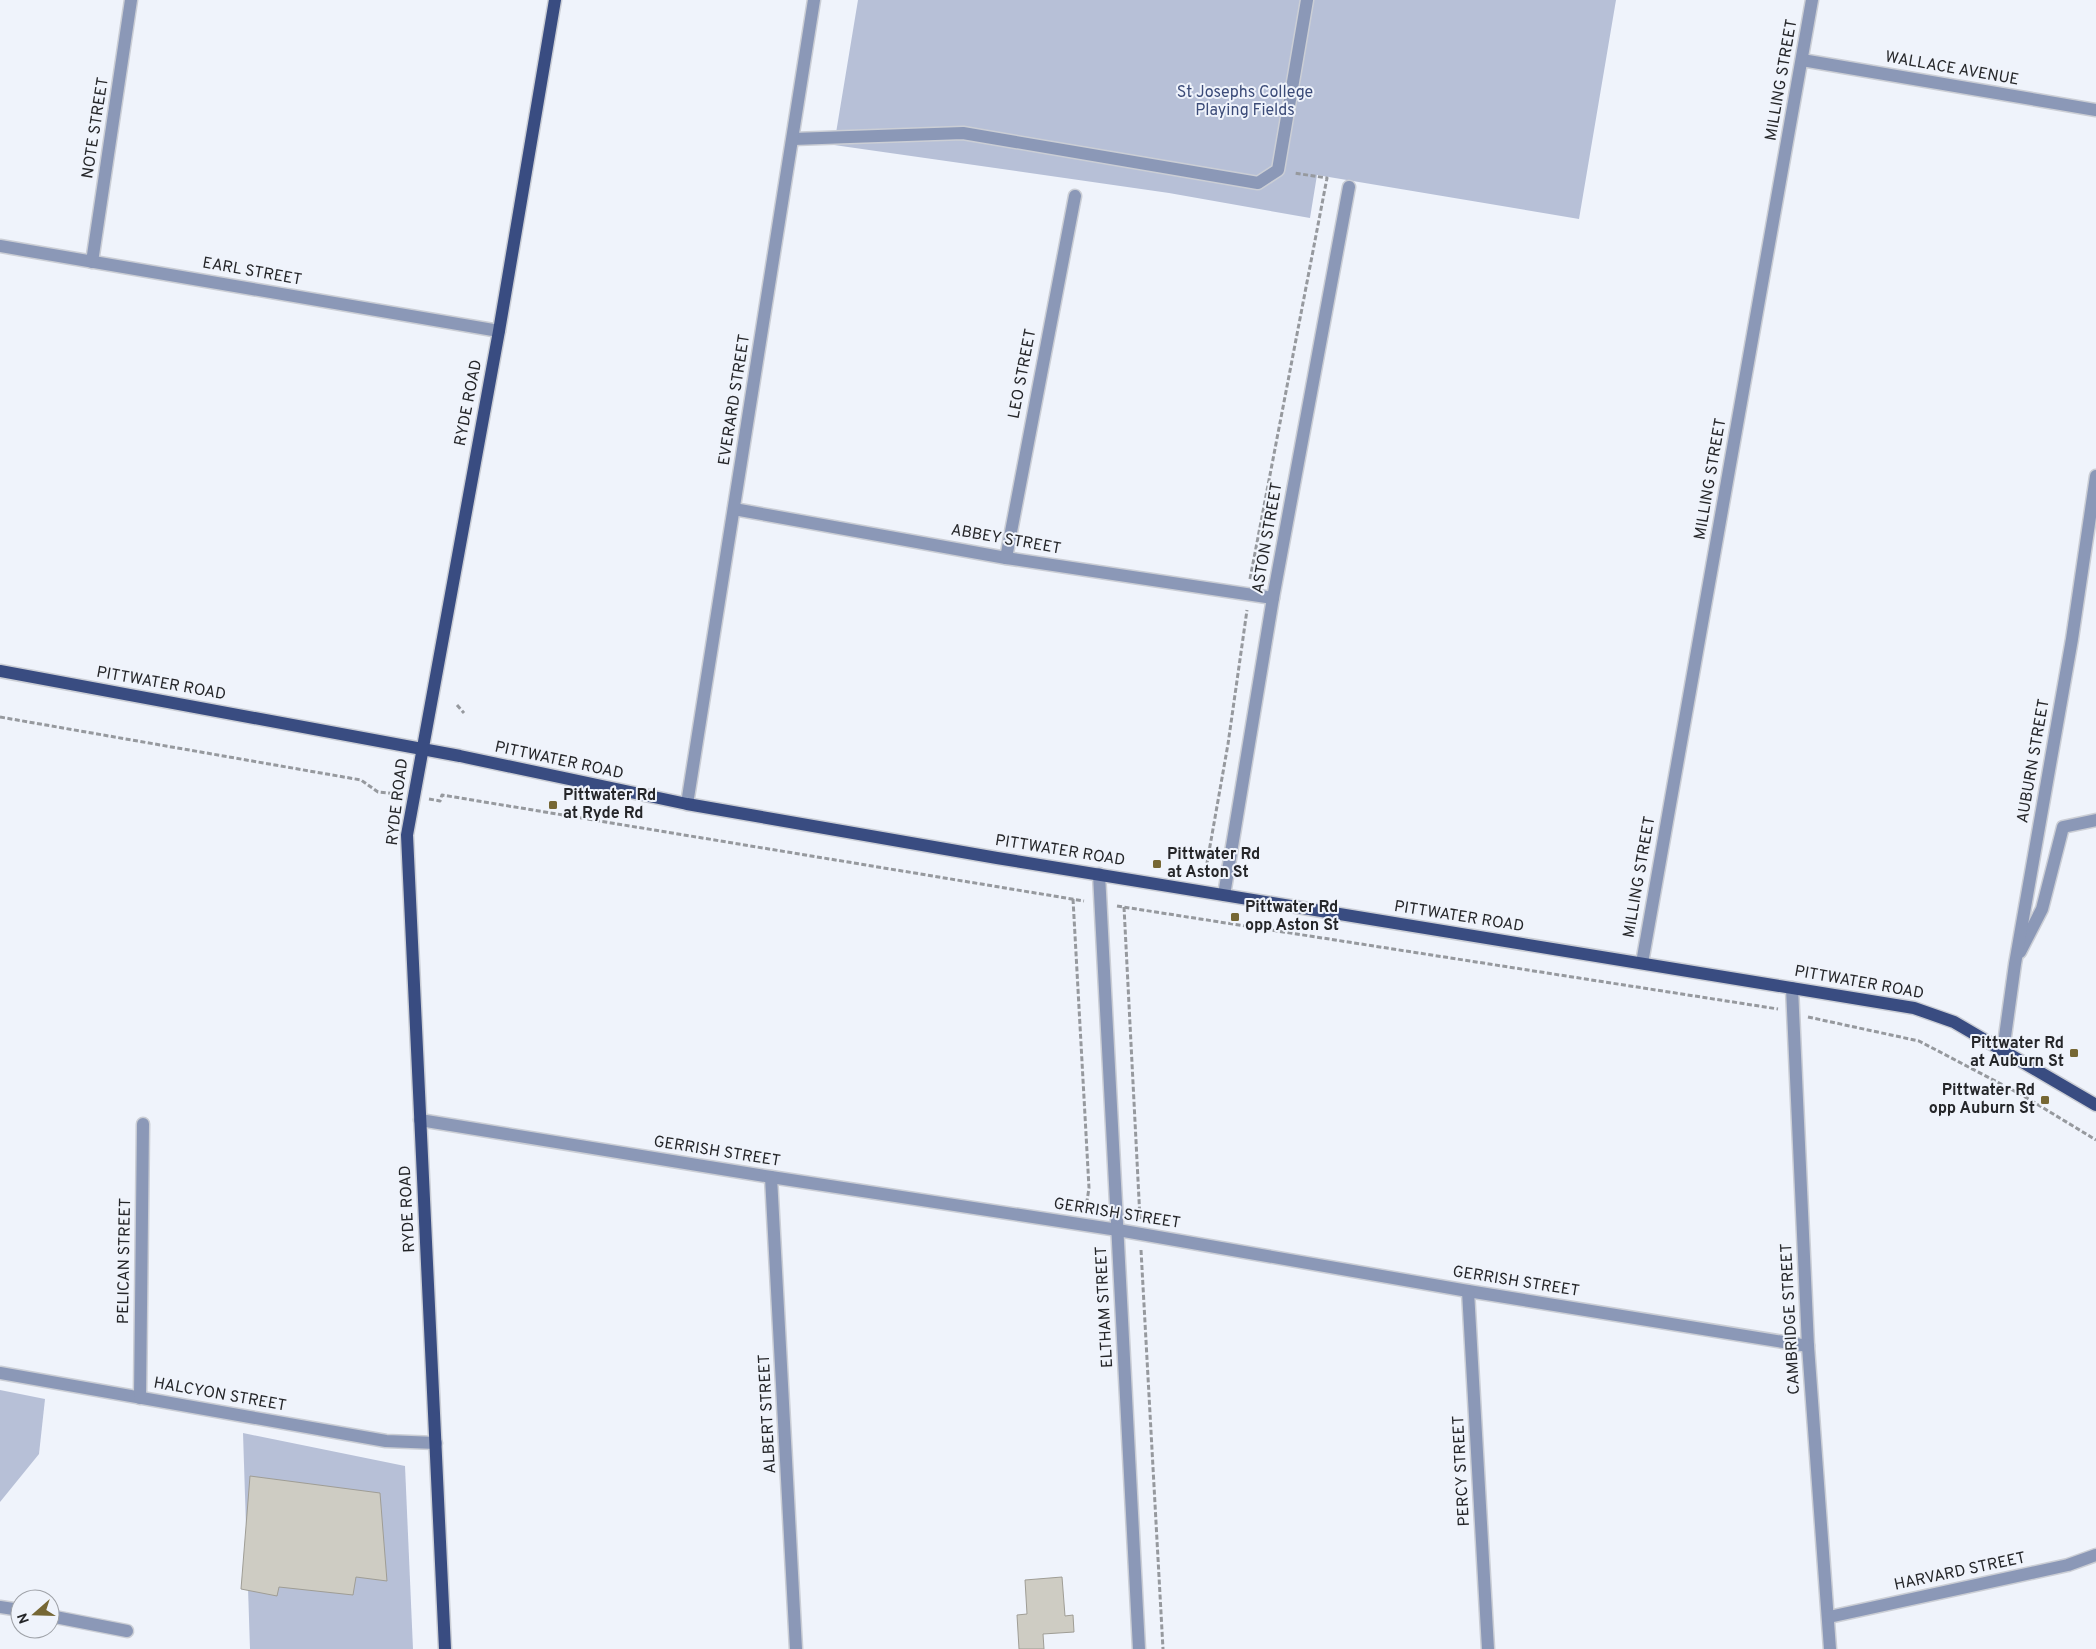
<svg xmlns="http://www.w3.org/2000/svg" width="2096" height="1649" viewBox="0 0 2096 1649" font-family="Overpass,sans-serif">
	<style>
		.green { fill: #b7c0d7 }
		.building { fill: #ceccc3; stroke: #9f9d95 }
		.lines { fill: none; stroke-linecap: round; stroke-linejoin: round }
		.minor-casing { stroke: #cbced5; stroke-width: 15 }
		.major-casing { stroke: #cbced5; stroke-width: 15 }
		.path { stroke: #96999e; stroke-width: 3; stroke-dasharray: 5 2.5; stroke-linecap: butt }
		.minor { stroke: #8b98b7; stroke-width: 12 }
		.major { stroke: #394c81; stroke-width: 12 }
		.poi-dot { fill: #766734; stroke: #eff3fb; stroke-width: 2 }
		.labels { text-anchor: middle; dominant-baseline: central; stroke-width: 4; stroke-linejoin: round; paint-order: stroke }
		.street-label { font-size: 16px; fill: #252629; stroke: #eff3fb }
		.park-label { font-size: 16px; fill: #3b4b78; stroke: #eff3fb }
		.poi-label { font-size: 16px; font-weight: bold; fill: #252629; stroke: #eff3fb; text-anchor: start }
	</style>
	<rect width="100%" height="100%" fill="#eff3fb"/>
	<g class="green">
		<path d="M858,0H1616L1579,219L1317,175L1310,218L1169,193L834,145Z"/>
		<path d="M0,1390L45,1399L39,1454L0,1502Z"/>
		<path d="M243,1433L405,1466L413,1649H250Z"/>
	</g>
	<g class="building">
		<path d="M250,1476L380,1493L387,1581L356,1577L353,1595L279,1587L277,1596L241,1589Z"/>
		<path d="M1062,1577L1065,1616L1073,1615L1074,1632L1043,1634L1044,1649H1019L1017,1615L1027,1614L1025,1580Z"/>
	</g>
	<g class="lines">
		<defs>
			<g id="minor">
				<path d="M1802,60L2096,110"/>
				<path d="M793,139L963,133L1258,183L1278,170L1307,0"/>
				<path d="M0,246L499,331"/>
				<path d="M92,262L131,0"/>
				<path d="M734,509L1006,558L1273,598"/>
				<path d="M1006,558L1075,196"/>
				<path d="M687,804L814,0"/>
				<path d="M1099,874L1139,1649"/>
				<path d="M1224,895L1273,598L1349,187"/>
				<path d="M2020,952L2042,909L2063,827L2096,820"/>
				<path d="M1642,963L1812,0"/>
				<path d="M1792,988L1808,1346L1830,1649"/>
				<path d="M2003,1051L2015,964L2072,639L2096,476"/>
				<path d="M420,1120L771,1177L1118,1230L1468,1291L1808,1346"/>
				<path d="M771,1177L796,1649"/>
				<path d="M1468,1291L1488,1649"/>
				<path d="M0,1373L386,1441L436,1443"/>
				<path d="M140,1398L143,1124"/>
				<path d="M0,1607L20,1610"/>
				<path d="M50,1616L127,1631"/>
				<path d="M1829,1617L2068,1565L2096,1555"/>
			</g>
			<g id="major">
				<path d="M0,671L460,756L687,804L997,858L1914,1008L1954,1022L2096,1105"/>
				<path d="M445,1649L407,835L499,331L555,0"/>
			</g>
		</defs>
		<use href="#minor" class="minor-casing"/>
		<use href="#major" class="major-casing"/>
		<g class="path">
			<path d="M1250,579L1327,178L1294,173"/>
			<path d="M457,705L464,713"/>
			<path d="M0,717L361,780L378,792L398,794"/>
			<path d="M429,799L440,801L442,795L1084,901"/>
			<path d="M1207,863L1228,744L1247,610"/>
			<path d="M1073,899L1089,1188L1087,1201"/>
			<path d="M1117,906L1778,1009"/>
			<path d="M1124,907L1140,1219"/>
			<path d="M1808,1017L1919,1041L2022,1095L2096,1140"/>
			<path d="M1141,1250L1163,1649"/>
		</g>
		<use href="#minor" class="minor"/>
		<use href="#major" class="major"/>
	</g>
	<g class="poi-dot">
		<rect x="548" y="800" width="10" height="10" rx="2.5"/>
		<rect x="1152" y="859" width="10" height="10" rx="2.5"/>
		<rect x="1230" y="912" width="10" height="10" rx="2.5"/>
		<rect x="2069" y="1048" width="10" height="10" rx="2.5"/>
		<rect x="2040" y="1095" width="10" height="10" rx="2.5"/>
	</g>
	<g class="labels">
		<g class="street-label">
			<text transform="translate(1952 69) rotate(10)">WALLACE AVENUE</text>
			<text transform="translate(1782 80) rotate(-80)">MILLING STREET</text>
			<text transform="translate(96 128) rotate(-81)">NOTE STREET</text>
			<text transform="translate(252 272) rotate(10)">EARL STREET</text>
			<text transform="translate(1023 374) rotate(-79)">LEO STREET</text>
			<text transform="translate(735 400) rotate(-81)">EVERARD STREET</text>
			<text transform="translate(469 403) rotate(-79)">RYDE ROAD</text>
			<text transform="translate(1711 479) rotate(-80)">MILLING STREET</text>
			<text transform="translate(1268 538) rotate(-80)">ASTON STREET</text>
			<text transform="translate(1006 540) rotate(10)">ABBEY STREET</text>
			<text transform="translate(161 684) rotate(10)">PITTWATER ROAD</text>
			<text transform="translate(559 761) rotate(12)">PITTWATER ROAD</text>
			<text transform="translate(2034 761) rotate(-80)">AUBURN STREET</text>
			<text transform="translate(398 802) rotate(-83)">RYDE ROAD</text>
			<text transform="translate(1060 851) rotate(9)">PITTWATER ROAD</text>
			<text transform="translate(1640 877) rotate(-80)">MILLING STREET</text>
			<text transform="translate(1459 917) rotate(9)">PITTWATER ROAD</text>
			<text transform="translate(1859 983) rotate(10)">PITTWATER ROAD</text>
			<text transform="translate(717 1152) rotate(9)">GERRISH STREET</text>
			<text transform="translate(408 1209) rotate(-93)">RYDE ROAD</text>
			<text transform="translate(1117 1214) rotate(9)">GERRISH STREET</text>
			<text transform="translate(125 1261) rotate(-89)">PELICAN STREET</text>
			<text transform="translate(1516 1282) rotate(9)">GERRISH STREET</text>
			<text transform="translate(1105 1307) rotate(-93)">ELTHAM STREET</text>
			<text transform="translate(1791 1319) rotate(-93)">CAMBRIDGE STREET</text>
			<text transform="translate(220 1395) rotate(10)">HALCYON STREET</text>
			<text transform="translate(768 1414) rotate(-93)">ALBERT STREET</text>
			<text transform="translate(1462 1471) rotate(-93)">PERCY STREET</text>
			<text transform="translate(1960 1572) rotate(-12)">HARVARD STREET</text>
		</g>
		<g class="park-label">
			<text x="1245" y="93">St Josephs College<tspan x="1245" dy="18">Playing Fields</tspan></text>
		</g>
		<g class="poi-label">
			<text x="563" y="796">Pittwater Rd<tspan x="563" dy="18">at Ryde Rd</tspan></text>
			<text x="1167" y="855">Pittwater Rd<tspan x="1167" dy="18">at Aston St</tspan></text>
			<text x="1245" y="908">Pittwater Rd<tspan x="1245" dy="18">opp Aston St</tspan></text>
			<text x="2064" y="1044" text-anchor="end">Pittwater Rd<tspan x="2064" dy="18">at Auburn St</tspan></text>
			<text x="2035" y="1091" text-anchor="end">Pittwater Rd<tspan x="2035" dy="18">opp Auburn St</tspan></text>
		</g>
	</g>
	<g transform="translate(35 1614) rotate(250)"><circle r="24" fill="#eff3fb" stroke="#9ea1a7"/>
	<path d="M0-4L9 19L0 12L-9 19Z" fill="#766734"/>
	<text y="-8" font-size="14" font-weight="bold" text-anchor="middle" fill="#252629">N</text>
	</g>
</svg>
